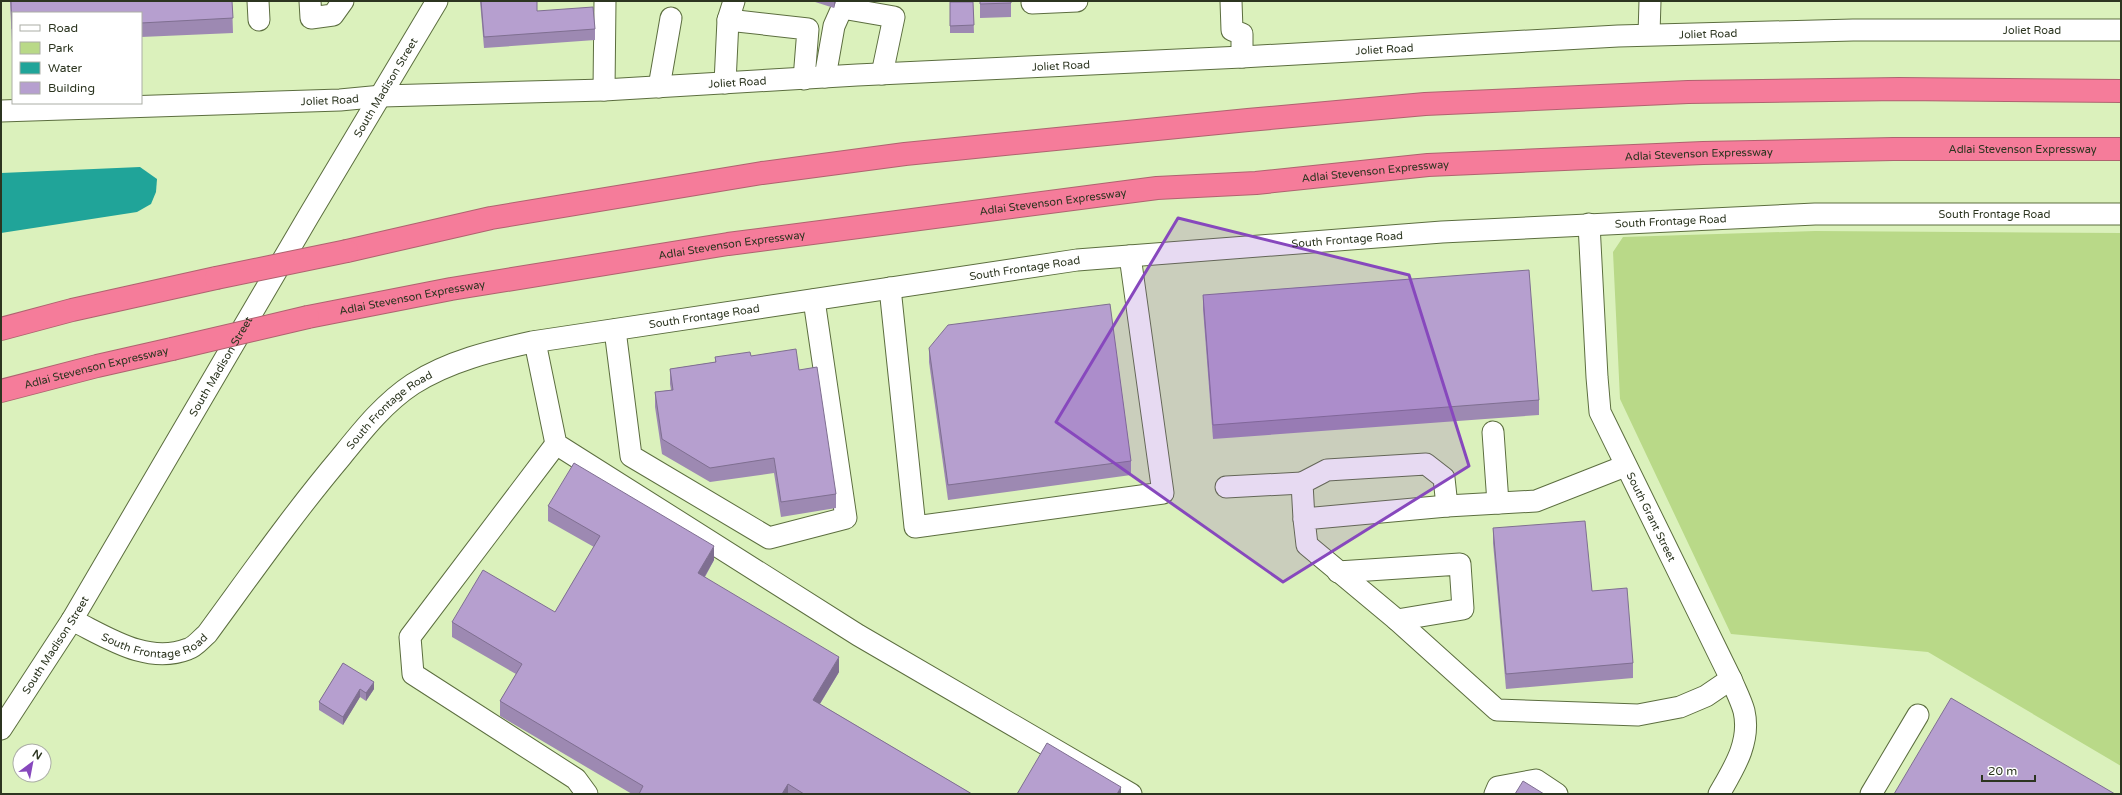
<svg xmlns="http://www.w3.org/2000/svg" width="2122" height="795" viewBox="0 0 2122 795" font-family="'Varela Round',sans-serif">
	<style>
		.green { fill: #b9d988 }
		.water { fill: #20a499 }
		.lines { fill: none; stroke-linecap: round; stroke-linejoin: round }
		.minor-casing { stroke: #5c6e3f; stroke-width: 23 }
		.highway-casing { stroke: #af636f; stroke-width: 24 }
		.minor { stroke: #fff; stroke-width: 21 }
		.highway { stroke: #f57c9a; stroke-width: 22 }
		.highway-bridge-casing { stroke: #af636f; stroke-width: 24; stroke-linecap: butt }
		.highway-bridge { stroke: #f57c9a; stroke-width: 22 }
		.wall { fill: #9d89b2 }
		.shaded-wall { fill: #7f6f91 }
		.building { fill: #b69fcf; stroke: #7f6f91 }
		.marked { fill: #8748bd; fill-opacity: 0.2; stroke: #8748bd; stroke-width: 3; stroke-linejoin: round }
		.labels { text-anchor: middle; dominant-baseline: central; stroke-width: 3; stroke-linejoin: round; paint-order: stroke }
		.street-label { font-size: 11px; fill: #2c3520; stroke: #fff }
	</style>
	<rect width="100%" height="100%" fill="#dbf1bc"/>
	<path class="green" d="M1815,231L2121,233V766L1928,652L1731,634L1620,399L1613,252L1623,237Z"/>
	<path class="water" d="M140,167L157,179L156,192L151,204L137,212L1,233V173Z"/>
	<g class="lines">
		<defs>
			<g id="minor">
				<path d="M258,1L259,20"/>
				<path d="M310,1L311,18L333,15L343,1"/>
				<path d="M1231,1L1232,30L1242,34V57"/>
				<path d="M1032,3L1077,1"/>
				<path d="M728,20L808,29L804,79"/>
				<path d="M1649,34L1650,1"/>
				<path d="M825,77L834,26L842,8L894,17L882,74"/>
				<path d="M725,83L728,20L734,1"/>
				<path d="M659,87L671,18"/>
				<path d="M604,90L605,1"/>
				<path id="s1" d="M1,111L340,100L382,96L604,90L857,75L1242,57L1618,36L1853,30H2121"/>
				<path id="s2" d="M1589,224L1597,377L1600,412L1731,679C1735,689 1741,700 1744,711C1751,742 1734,768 1719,794"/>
				<path d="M890,288L915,527L1163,493L1130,256"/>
				<path d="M615,330L631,456L769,538L846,518L814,300"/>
				<path d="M535,342L556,444L858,635L1131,794"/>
				<path d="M1493,432L1498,503"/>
				<path d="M556,444L410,637L413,674L576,779L587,794"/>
				<path d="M1625,466L1536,501L1447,506L1304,519L1307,545L1397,620L1497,710L1638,715L1680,707L1706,696L1731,679"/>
				<path d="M1226,487L1302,483"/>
				<path d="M1304,519L1302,483L1327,470L1426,464L1444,478L1447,506"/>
				<path d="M1338,572L1460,564L1463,609L1397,620"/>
				<path id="s3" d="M72,620C107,637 147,665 188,649C195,647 201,639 207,634C251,574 293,514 341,457C362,431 384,403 413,384C449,361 491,351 532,342L1077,260L1442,232L1815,214H2121"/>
				<path id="s4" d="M1,729L72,620L308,217L437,1"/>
				<path d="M1495,794L1498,787L1536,780L1557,794"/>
				<path d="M1871,794L1918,715"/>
			</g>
			<g id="highway">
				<path d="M347,251L491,218L762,173L905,154L1248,120L1425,104L1688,92L1899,89L2121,91"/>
				<path id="s5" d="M308,317L451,289L728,244L1157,188L1256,183L1428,165L1703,153L1893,149H2121"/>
				<path d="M1,329L72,310L216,278"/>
				<path id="s6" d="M1,391L97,366L172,349"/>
			</g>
		</defs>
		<use href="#minor" class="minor-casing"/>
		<use href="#highway" class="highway-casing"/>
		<use href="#minor" class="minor"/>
		<use href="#highway" class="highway"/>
		<defs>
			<g id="highway-bridge">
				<path d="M216,278L347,251"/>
				<path d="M172,349L308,317"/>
			</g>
		</defs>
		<use href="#highway-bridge" class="highway-bridge-casing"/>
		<use href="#highway-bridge" class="highway-bridge"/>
	</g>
	<g class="wall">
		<path d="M10,1H232L233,33L141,37V13H13V44H12Z"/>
		<path d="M480,1H537V11L595,29V40L484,48Z"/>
		<path d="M812,1H836L834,8Z"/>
		<path d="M980,1H1011V17L980,18Z"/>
		<path d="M950,2H973L974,33H950Z"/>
		<path d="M1203,295L1539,400V415L1213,439L1203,309Z"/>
		<path d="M929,348L1131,461V475L948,500L929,362Z"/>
		<path d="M751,356L799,370L836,494V508L781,517L774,473L710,482L662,454L655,407V392L671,390L670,384V369L715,362V357Z"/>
		<path d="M548,506L714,560L705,577L839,672L820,704L972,794H632L500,716V701L516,674L452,637V622L555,612L594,547L548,521Z"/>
		<path d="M1493,528L1633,663V678L1506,689L1493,543Z"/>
		<path d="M343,663L374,689L366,701L360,697L343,725L319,710V702Z"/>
	</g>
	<g class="shaded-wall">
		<path d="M834,1H836L834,8Z"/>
		<path d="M714,546V560L698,588V573Z"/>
		<path d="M839,657V672L813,715V700Z"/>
		<path d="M374,682V689L366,701V693Z"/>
		<path d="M360,689V697L343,725V717Z"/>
		<path d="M788,784V794H782Z"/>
		<path d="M1121,787V794H1117Z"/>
	</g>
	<g class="building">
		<path d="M11,1H232L233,18L141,23V13H13V29H12Z"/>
		<path d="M481,1H537V11L593,7L595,29L484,37Z"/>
		<path d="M980,1H1011V3L980,4Z"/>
		<path d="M950,2H973L974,25L950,26Z"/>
		<path d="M1529,270L1539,400L1213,425L1203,295Z"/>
		<path d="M1110,304L1131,461L948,485L929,348L948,325Z"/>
		<path d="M796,349L799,370L817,367L836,494L781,502L774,458L710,468L662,439L655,392L673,390L670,369L716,362L715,357L750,352L751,356Z"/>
		<path d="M574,463L714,546L698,573L839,657L813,700L972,794H804L788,784L782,794H639L643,786L500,701L522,664L452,622L483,570L555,612L600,536L548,506Z"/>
		<path d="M1585,521L1592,591L1627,588L1633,663L1506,674L1493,528Z"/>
		<path d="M343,663L374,682L366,693L360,689L343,717L319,702Z"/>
		<path d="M1951,698L2115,794H1894Z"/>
		<path d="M1047,743L1121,787L1117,794H1017Z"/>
		<path d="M1523,781L1544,794H1515Z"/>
	</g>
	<path class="marked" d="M1178,218L1409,275L1469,466L1283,582L1056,422Z"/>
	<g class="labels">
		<g class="street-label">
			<text stroke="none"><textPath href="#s1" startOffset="2033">Joliet Road</textPath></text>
			<text stroke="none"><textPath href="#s1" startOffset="1709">Joliet Road</textPath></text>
			<text stroke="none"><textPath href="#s1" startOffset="1385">Joliet Road</textPath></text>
			<text stroke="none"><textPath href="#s1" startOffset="1061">Joliet Road</textPath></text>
			<text stroke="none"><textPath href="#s1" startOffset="737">Joliet Road</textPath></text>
			<text stroke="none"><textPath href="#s4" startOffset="748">South Madison Street</textPath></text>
			<text stroke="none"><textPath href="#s1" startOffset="329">Joliet Road</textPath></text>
			<text stroke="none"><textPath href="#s5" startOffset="1726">Adlai Stevenson Expressway</textPath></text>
			<text stroke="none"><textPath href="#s5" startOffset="1402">Adlai Stevenson Expressway</textPath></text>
			<text stroke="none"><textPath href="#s5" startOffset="1078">Adlai Stevenson Expressway</textPath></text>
			<text stroke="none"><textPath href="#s5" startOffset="754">Adlai Stevenson Expressway</textPath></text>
			<text stroke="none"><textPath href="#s3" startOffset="2070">South Frontage Road</textPath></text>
			<text stroke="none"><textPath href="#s3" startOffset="1746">South Frontage Road</textPath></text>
			<text stroke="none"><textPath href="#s3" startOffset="1422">South Frontage Road</textPath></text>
			<text stroke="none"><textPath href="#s5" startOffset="430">Adlai Stevenson Expressway</textPath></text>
			<text stroke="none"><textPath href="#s3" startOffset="1098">South Frontage Road</textPath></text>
			<text stroke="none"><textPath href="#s5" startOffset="106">Adlai Stevenson Expressway</textPath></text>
			<text stroke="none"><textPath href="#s3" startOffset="774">South Frontage Road</textPath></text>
			<text stroke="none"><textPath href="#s4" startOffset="424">South Madison Street</textPath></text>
			<text stroke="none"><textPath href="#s6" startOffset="98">Adlai Stevenson Expressway</textPath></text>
			<text stroke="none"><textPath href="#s3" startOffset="438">South Frontage Road</textPath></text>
			<text stroke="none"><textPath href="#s2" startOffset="305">South Grant Street</textPath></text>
			<text stroke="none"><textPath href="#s3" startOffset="90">South Frontage Road</textPath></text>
			<text stroke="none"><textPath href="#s4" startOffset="100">South Madison Street</textPath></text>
		</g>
	</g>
	<rect width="2122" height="795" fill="none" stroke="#2c3520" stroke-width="4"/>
	<rect x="12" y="12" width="130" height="92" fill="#ffffff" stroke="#abaea6"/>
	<rect x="20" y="25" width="20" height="6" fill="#ffffff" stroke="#abaea6"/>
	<text x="48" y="32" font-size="12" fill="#2c3520">Road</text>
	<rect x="20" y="42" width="20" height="12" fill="#b9d988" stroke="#abaea6"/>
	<text x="48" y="52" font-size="12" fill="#2c3520">Park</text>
	<rect x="20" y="62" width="20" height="12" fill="#20a499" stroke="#abaea6"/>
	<text x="48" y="72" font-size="12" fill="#2c3520">Water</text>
	<rect x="20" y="82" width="20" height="12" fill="#b69fcf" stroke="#abaea6"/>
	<text x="48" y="92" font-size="12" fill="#2c3520">Building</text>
	<g transform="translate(32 763) rotate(32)"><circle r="19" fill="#ffffff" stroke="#abaea6"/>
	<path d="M0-3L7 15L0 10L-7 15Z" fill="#8748bd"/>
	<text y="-6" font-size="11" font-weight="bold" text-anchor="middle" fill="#2c3520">N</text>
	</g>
	<path d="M1982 775v6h53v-6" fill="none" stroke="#2c3520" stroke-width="2"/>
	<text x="1988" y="775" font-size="12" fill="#2c3520" stroke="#ffffff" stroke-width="3" paint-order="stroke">20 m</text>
</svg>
